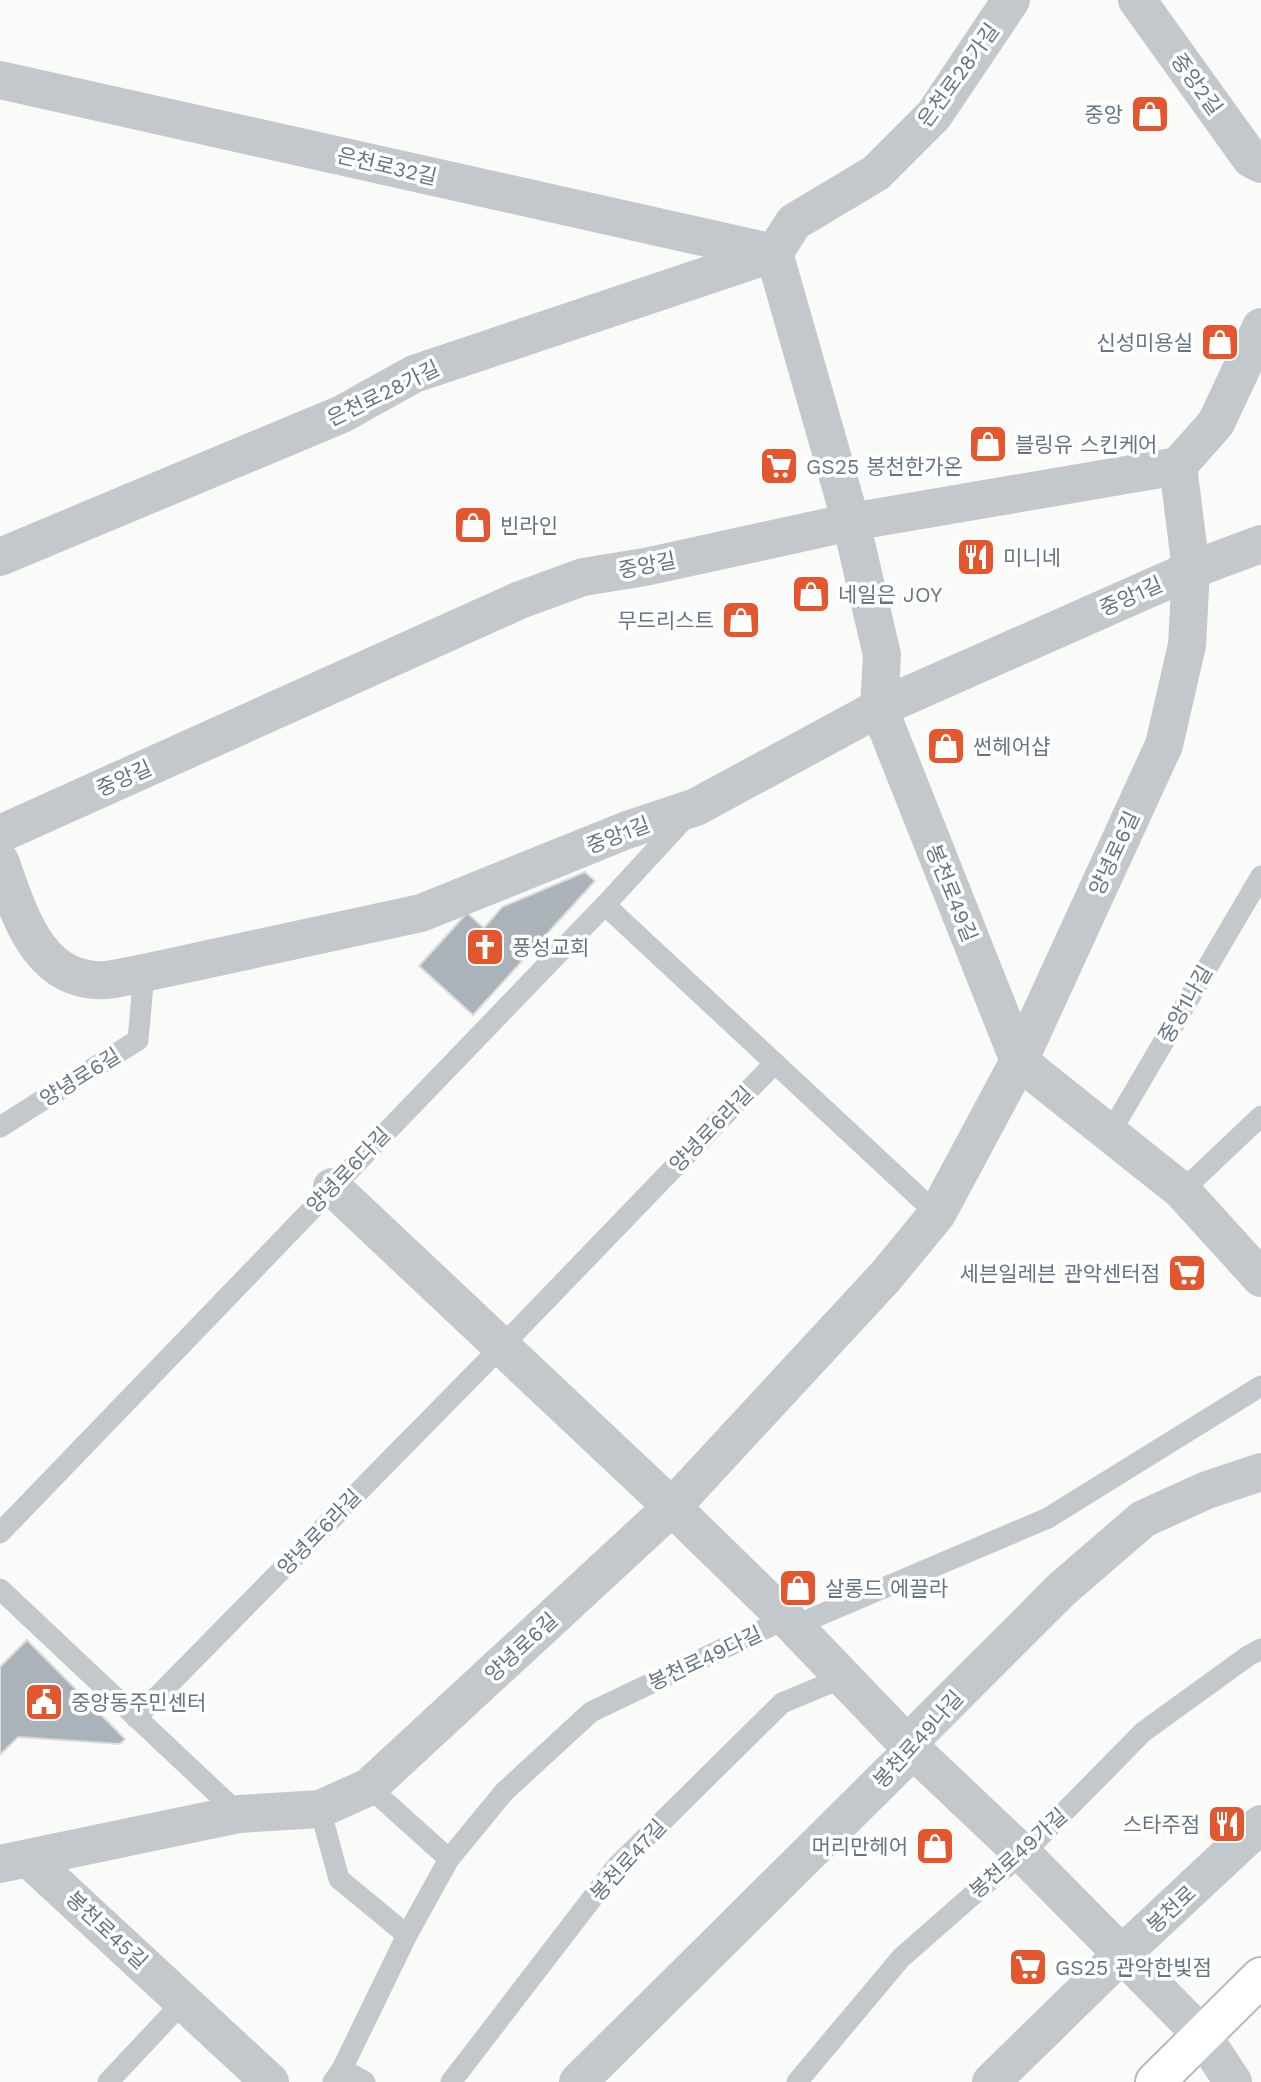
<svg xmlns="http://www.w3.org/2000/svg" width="1261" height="2082" viewBox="0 0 1261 2082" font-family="'Work Sans','Noto Sans KR',sans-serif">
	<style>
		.building { fill: #aab3b9; stroke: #dcdcda; stroke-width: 2 }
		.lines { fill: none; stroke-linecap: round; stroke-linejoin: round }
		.primary-casing { stroke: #b5babe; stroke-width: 42 }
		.service { stroke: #c3c8cc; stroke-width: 21 }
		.minor { stroke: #c3c8cc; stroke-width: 38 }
		.primary { stroke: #fff; stroke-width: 38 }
		.labels { text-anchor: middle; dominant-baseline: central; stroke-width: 7; stroke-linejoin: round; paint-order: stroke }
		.street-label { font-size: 21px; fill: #657683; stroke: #fff }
		.poi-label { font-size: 21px; fill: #657683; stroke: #fff; text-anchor: start }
	</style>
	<rect width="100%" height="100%" fill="#fafaf8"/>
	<g class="building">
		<path d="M585,872L595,881L473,1015L419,966L467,913L484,928L502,907Z"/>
		<path d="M27,1640L125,1739L120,1744L18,1737L0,1755V1667Z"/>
	</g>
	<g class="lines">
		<defs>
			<path id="primary" d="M1155,2082L1261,1977"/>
		</defs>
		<use href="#primary" class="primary-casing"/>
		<g class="service">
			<path d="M605,905L937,1214"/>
			<path d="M0,1127L138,1040L144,973"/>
			<path d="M1110,1133L1261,876"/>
			<path d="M1182,1191L1261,1116"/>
			<path d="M0,1533L605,905L686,817"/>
			<path d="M0,1589L239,1814"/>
			<path d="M136,1718L502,1346L775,1063"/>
			<path d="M369,1787L449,1859"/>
			<path d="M320,1809L339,1879L407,1935"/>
			<path d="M342,2069L365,2082"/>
			<path d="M108,2082L184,2001"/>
			<path d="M333,2082L342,2069L407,1935L449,1859L504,1792L591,1712L781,1621L794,1626L1048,1518L1261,1386"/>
			<path d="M451,2082L617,1866L782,1703L842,1678"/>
			<path d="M797,2082L901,1958L991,1879L1023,1854L1143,1732L1248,1656L1261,1649"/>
		</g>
		<g class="minor">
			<path d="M1137,0L1251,159L1261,164"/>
			<path d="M0,80L774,253L851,522L882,655L879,708L1019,1061L1182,1191L1261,1278"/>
			<path d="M0,557L342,414L414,374L774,253L794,222L876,173L934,115L1011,0"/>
			<path d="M0,834L520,600L583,577L645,567L851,522L1178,466L1216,423L1261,327"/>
			<path d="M0,861C19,912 37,984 106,980C119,979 131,975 144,973L421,913L627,830L696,807L879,708L1191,570L1261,544"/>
			<path d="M332,1187L672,1507L794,1626L913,1750L1023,1854L1202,2035L1233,2082"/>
			<path d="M29,1859L270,2082"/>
			<path d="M0,1864L239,1814L320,1809L369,1787L672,1507L885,1277L937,1214L1019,1061L1164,745L1187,645L1191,570L1178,466"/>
			<path d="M578,2082L913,1750L918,1733L1062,1589L1143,1519L1207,1490L1261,1472"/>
			<path d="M991,2082L1122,1954L1261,1824"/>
		</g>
		<use href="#primary" class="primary"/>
	</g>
	<defs>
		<symbol id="shop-square" viewBox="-11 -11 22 22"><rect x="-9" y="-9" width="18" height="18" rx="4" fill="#e4572e" stroke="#fff"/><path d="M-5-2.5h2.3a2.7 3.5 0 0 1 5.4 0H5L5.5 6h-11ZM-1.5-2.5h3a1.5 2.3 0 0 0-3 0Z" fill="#fff"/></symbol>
		<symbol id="supermarket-square" viewBox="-11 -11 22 22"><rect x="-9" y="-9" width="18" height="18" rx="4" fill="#e4572e" stroke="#fff"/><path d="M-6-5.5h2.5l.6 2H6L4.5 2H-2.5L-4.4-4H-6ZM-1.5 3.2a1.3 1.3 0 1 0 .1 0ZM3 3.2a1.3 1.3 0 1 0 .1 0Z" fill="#fff"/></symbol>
		<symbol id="restaurant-square" viewBox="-11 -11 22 22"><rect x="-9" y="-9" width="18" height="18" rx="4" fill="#e4572e" stroke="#fff"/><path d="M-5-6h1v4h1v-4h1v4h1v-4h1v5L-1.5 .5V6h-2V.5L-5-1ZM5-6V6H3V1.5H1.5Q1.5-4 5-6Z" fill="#fff"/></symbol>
		<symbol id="church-square" viewBox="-11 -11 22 22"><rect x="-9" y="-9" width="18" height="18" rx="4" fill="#e4572e" stroke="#fff"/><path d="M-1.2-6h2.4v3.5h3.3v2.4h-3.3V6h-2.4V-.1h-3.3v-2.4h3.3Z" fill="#fff"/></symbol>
		<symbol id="civic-square" viewBox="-11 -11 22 22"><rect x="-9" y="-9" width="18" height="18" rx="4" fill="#e4572e" stroke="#fff"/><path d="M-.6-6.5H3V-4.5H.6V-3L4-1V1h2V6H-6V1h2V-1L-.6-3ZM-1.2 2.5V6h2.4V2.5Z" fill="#fff"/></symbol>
	</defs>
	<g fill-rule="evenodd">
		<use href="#shop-square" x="1128" y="92" width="44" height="44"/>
		<use href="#shop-square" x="1198" y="320" width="44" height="44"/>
		<use href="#shop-square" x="966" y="422" width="44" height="44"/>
		<use href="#supermarket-square" x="757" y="444" width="44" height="44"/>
		<use href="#shop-square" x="451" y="503" width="44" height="44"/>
		<use href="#restaurant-square" x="954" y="535" width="44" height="44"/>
		<use href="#shop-square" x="789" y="572" width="44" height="44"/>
		<use href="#shop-square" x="719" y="598" width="44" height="44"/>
		<use href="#shop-square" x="924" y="724" width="44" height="44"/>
		<use href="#church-square" x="463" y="925" width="44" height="44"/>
		<use href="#supermarket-square" x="1165" y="1251" width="44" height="44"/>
		<use href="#shop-square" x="776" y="1566" width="44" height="44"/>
		<use href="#civic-square" x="22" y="1680" width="44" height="44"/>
		<use href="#restaurant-square" x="1205" y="1802" width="44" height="44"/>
		<use href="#shop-square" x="913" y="1824" width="44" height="44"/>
		<use href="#supermarket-square" x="1006" y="1945" width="44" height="44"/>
	</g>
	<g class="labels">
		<g class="street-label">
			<text transform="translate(958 75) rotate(-54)">은천로28가길</text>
			<text transform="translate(1197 84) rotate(54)">중앙2길</text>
			<text transform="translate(387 166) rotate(13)">은천로32길</text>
			<text transform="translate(383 393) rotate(-26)">은천로28가길</text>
			<text transform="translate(647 565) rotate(-11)">중앙길</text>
			<text transform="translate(1131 596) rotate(-24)">중앙1길</text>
			<text transform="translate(124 778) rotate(-24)">중앙길</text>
			<text transform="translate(618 835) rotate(-21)">중앙1길</text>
			<text transform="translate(1114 853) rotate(-65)">양녕로6길</text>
			<text transform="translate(952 893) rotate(68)">봉천로49길</text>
			<text transform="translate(1185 1004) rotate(-60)">중앙1나길</text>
			<text transform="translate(80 1077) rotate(-32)">양녕로6길</text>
			<text transform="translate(711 1129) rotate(-46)">양녕로6라길</text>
			<text transform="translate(348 1170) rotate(-46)">양녕로6다길</text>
			<text transform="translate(319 1532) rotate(-46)">양녕로6라길</text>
			<text transform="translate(521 1647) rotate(-43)">양녕로6길</text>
			<text transform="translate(705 1658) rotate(-25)">봉천로49다길</text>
			<text transform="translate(918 1739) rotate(-48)">봉천로49나길</text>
			<text transform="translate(1018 1853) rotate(-42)">봉천로49가길</text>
			<text transform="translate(628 1860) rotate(-48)">봉천로47길</text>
			<text transform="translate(1171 1909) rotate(-43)">봉천로</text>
			<text transform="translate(107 1930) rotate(43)">봉천로45길</text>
		</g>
		<g class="poi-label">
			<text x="1123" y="114" text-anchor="end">중앙</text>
			<text x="1193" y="342" text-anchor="end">신성미용실</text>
			<text x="1015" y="444">블링유 스킨케어</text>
			<text x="806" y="466">GS25 봉천한가온</text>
			<text x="500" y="525">빈라인</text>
			<text x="1003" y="557">미니네</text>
			<text x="838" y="594">네일은 JOY</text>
			<text x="714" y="620" text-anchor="end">무드리스트</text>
			<text x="973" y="746">썬헤어샵</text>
			<text x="512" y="947">풍성교회</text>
			<text x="1160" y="1273" text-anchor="end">세븐일레븐 관악센터점</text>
			<text x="825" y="1588">살롱드 에끌라</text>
			<text x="71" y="1702">중앙동주민센터</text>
			<text x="1200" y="1824" text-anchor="end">스타주점</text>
			<text x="908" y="1846" text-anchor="end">머리만헤어</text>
			<text x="1055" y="1967">GS25 관악한빛점</text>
		</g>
	</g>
</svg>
